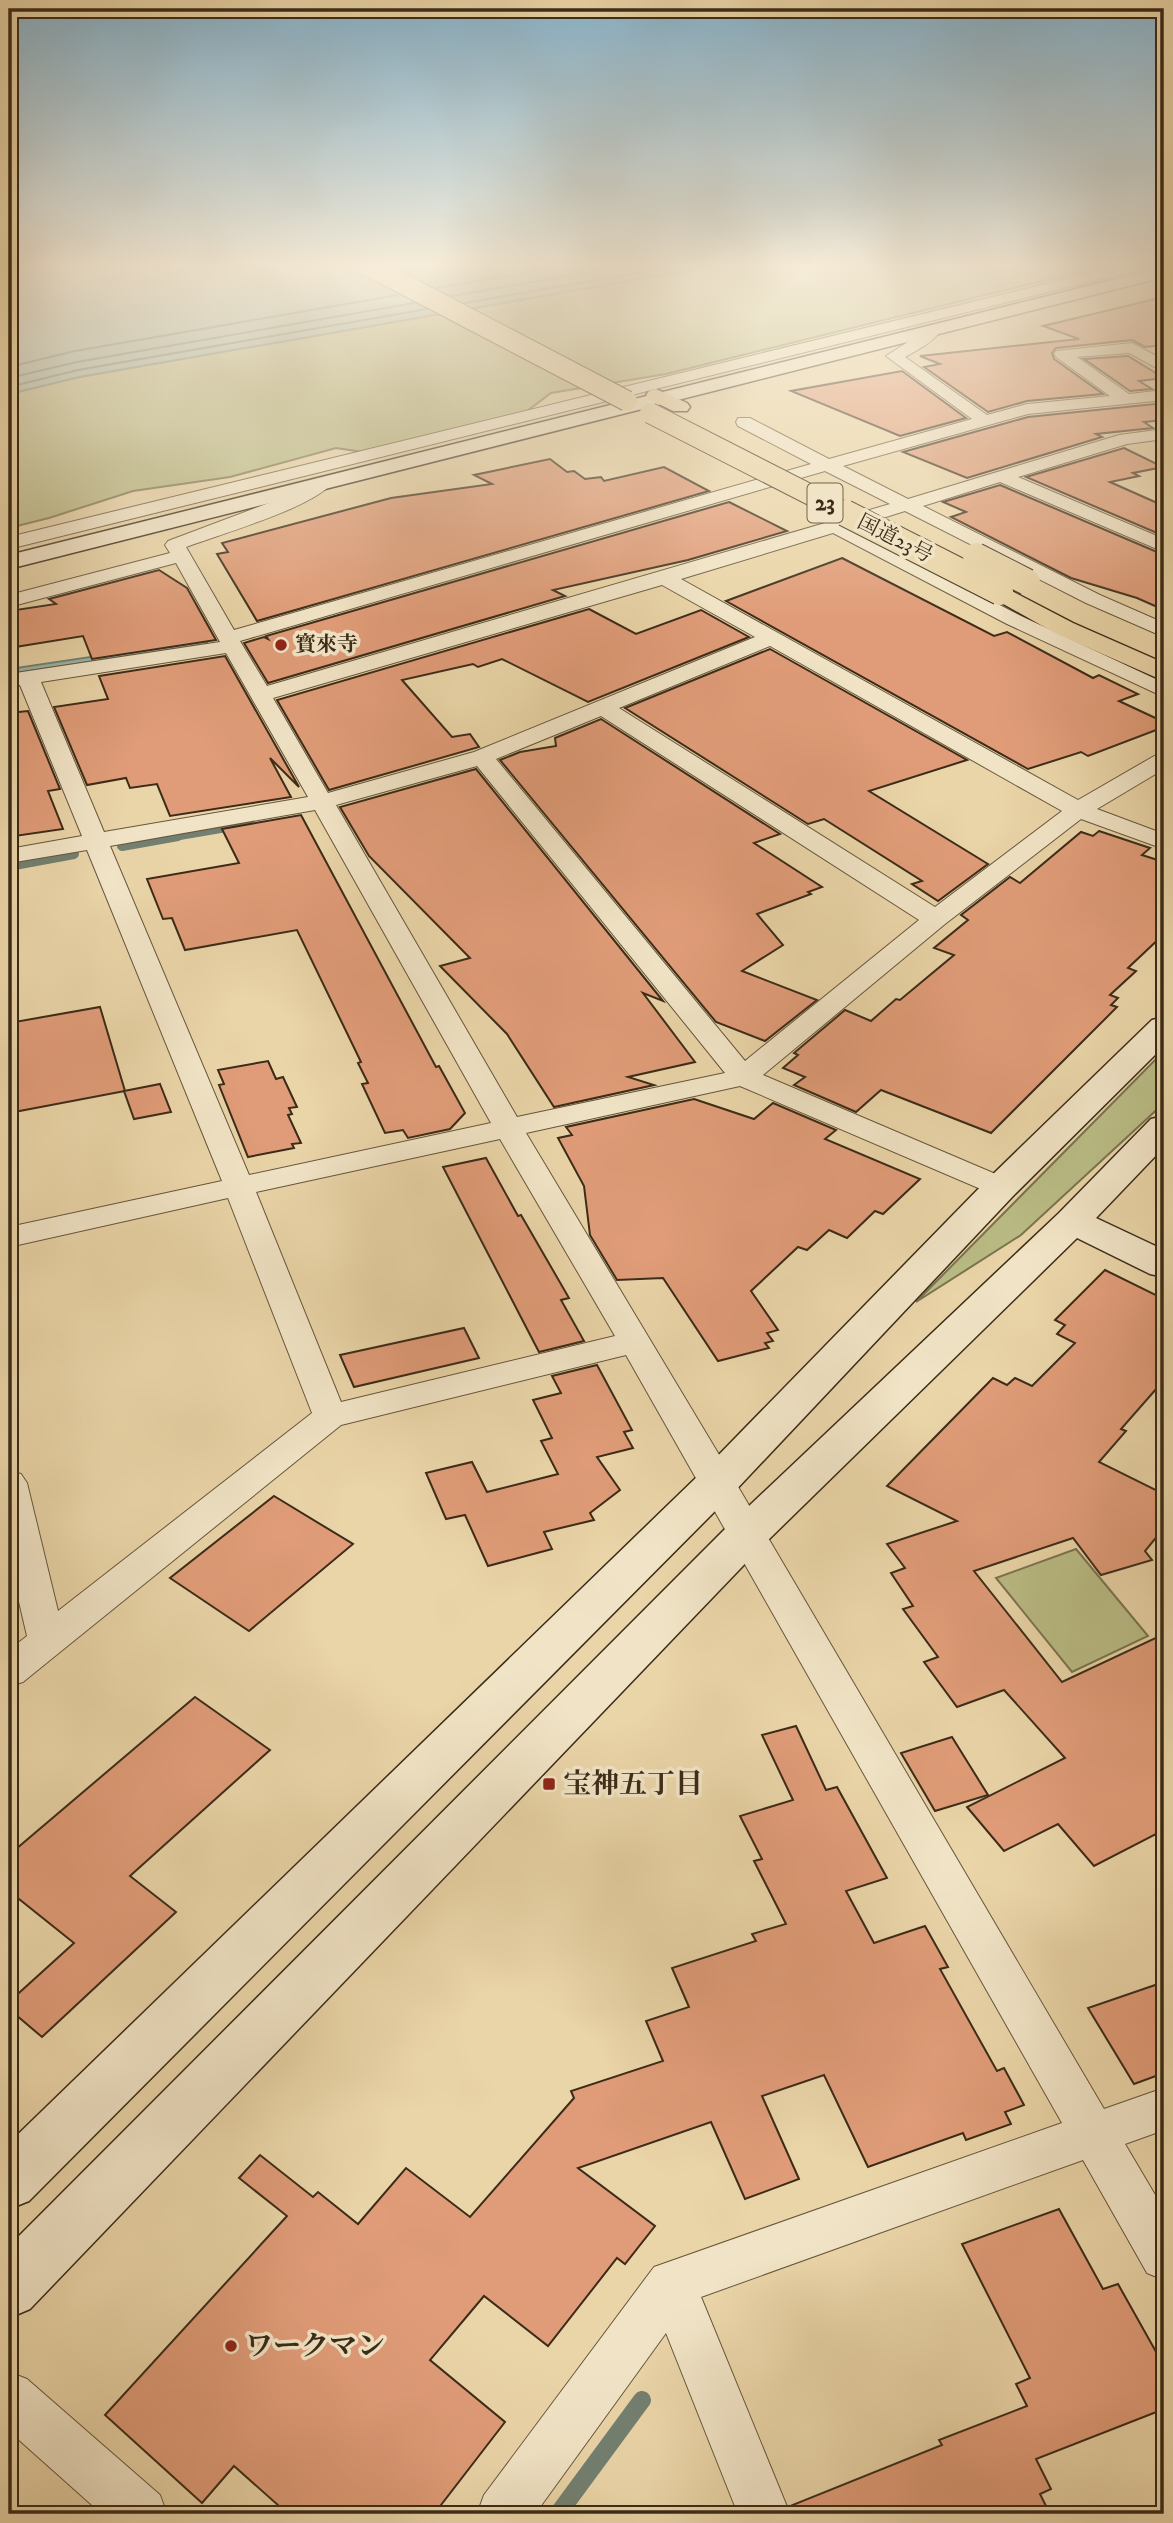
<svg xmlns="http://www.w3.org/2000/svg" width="1173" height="2523" viewBox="0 0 1173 2523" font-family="'IM FELL DW Pica','Noto Serif JP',serif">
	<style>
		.green { fill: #babc85; stroke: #7a744e; stroke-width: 2 }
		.water { fill: #98b8ac; stroke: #738071; stroke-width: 2 }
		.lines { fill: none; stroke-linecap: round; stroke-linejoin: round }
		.shore { stroke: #6a7262; stroke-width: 2 }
		.stream-far2 { stroke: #738071; stroke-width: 8 }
		.stream-far1 { stroke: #738071; stroke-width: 10 }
		.stream { stroke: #738071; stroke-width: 18 }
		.building { fill: #e09c78; stroke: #3b2b18; stroke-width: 2 }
		.street-casing { stroke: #67563c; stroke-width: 2 }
		.secondary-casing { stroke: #3b2b18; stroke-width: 3 }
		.highway-casing { stroke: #3b2b18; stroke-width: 3 }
		.street { fill: #f1e4c6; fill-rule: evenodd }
		.secondary { fill: #f1e4c6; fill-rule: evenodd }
		.highway { fill: #ead5a8; fill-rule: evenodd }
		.highway-bridge-far1-casing { stroke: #3b2b18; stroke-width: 22; stroke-linecap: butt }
		.highway-bridge-casing { stroke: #3b2b18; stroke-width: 28; stroke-linecap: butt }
		.highway-bridge-far1 { stroke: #ead5a8; stroke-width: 20 }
		.highway-bridge { stroke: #ead5a8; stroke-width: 26 }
		.poi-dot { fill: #8f2418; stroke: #f1e4c6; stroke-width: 2.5 }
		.labels { text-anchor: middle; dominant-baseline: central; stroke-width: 7; stroke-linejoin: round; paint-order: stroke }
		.far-street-label { font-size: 21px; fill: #3b2b18; stroke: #f1e4c6 }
		.far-poi-label { font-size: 21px; font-weight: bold; fill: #3b2b18; stroke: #f1e4c6; text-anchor: start }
		.shield { fill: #f1e4c6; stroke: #72624c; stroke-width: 2 }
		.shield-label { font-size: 23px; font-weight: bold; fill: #3b2b18 }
		.near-poi-label { font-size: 28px; font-weight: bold; fill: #3b2b18; stroke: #f1e4c6; text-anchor: start }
	</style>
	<rect width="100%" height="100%" fill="#ead5a8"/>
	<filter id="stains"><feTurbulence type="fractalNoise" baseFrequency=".00286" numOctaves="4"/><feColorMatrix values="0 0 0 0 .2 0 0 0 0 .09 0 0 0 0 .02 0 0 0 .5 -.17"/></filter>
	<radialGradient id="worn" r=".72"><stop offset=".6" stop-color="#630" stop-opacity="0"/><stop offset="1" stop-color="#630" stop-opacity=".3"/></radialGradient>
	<g class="green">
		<path d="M720,265H1107L666,374L551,393L527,411L482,423L363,452L336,448L230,477L133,491L49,518L9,528V394L79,377Z"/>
		<path d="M1164,1051V1103L1021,1235L916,1302Z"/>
		<path d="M1076,1549L1148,1636L1072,1672L996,1578Z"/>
	</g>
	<g class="water">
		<path d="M9,265H720L79,377L9,394Z"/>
		<path d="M205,640L208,644L9,674V669Z"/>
	</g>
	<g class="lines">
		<g class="shore">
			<path d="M437,288L570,265"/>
			<path d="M452,296L631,265"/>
			<path d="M465,303L682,265"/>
			<path d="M9,367L75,351L398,295"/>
			<path d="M9,378L77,362L414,303"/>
			<path d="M9,387L78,370L427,309"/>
		</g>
		<path class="stream-far2" d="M168,838L250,824"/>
		<g class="stream-far1">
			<path d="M122,846L178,836"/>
			<path d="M9,866L74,854"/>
		</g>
		<path class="stream" d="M558,2514L642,2400"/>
	</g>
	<g class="building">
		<path d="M1164,297V345L1145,347L1132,340L1056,348L1052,353L1054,359L1103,394L1027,401L988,412L924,367L940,364L920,356L1079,339L1043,326Z"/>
		<path d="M1128,356L1164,378L1139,381L1152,389L1130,391L1084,359Z"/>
		<path d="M902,371L966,418L900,436L791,391Z"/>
		<path d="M1164,403V420L1144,422L1153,428L1096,434L1102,437L967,478L903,452L1028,417Z"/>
		<path d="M1124,448L1163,467L1133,473L1139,476L1110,482L1164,506V536L1026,477Z"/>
		<path d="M550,459L567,472L574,471L585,479L601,477L604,481L664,467L709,491L257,621L217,554L228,552L222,543L391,498L492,484L474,475Z"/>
		<path d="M1000,485L1164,555V610L1137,598L1071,578L951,517L966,512L943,502Z"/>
		<path d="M729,502L787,531L688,560L553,590L565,596L268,683L244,643L264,637L268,639L266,636Z"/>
		<path d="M842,558L994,636L1007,632L1093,678L1099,675L1138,694L1119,701L1164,722V727L1088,756L1081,752L1028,769L726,601Z"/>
		<path d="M159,570L187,588L216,640L92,659L83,636L9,648V611L56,604L49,599Z"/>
		<path d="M589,609L636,634L701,610L749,637L588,702L502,659L478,667L473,664L402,680L452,737L470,734L479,747L329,790L277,700Z"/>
		<path d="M770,649L967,760L869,791L988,864L938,901L912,884L922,881L824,819L808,824L625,708Z"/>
		<path d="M225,656L299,787L270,758L291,797L170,816L157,784L130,788L126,778L87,785L54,707L108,699L99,676Z"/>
		<path d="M28,711L60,789L48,791L63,829L15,836L9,818V713Z"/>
		<path d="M601,719L780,834L754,843L822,887L808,892L811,894L757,914L783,945L742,971L817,1000L765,1041L716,1022L500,760L520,752L556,746L555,738Z"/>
		<path d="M476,769L663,1001L643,993L695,1062L628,1077L654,1085L554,1107L507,1034L440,966L470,958L369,856L340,807Z"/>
		<path d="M301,815L436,1067L439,1066L465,1113L450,1129L408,1138L403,1130L385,1133L362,1084L368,1083L358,1063L361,1062L297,930L185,950L172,918L163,919L147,879L239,863L222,829Z"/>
		<path d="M1099,831L1150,848L1142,855L1164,862V934L1128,968L1136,971L1110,995L1118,998L1111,1005L1117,1007L991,1133L881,1090L856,1112L794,1085L805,1077L783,1068L798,1055L794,1053L845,1010L871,1021L896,999L900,1000L954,955L934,948L968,920L961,915L1010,877L1020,883L1081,832L1093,836Z"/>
		<path d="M100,1007L125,1091L9,1113V1023Z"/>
		<path d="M268,1061L276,1079L283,1077L297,1107L289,1108L292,1114L288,1115L301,1143L292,1144L294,1148L248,1157L219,1085L224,1084L218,1070Z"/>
		<path d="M160,1084L171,1112L134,1119L124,1091Z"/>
		<path d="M694,1099L754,1119L773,1103L836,1130L825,1139L920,1179L883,1214L875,1211L847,1238L829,1230L807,1250L798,1247L751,1291L778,1330L767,1333L773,1341L765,1343L769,1348L718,1361L663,1278L617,1280L590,1235L584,1186L558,1138L572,1135L566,1127Z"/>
		<path d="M486,1158L518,1216L521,1215L569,1298L561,1300L584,1341L539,1352L443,1167Z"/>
		<path d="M1105,1270L1164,1299V1380L1121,1429L1126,1431L1099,1462L1164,1494V1528L1145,1551L1152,1560L1101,1575L1073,1538L974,1571L1062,1682L1164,1634V1830L1094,1866L1058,1824L1004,1851L967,1807L1065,1758L1004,1690L957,1707L924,1662L938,1657L903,1609L913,1606L891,1573L905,1568L887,1544L957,1521L887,1486L993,1378L1007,1385L1015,1378L1032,1386L1075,1343L1057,1334L1065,1325L1055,1320Z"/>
		<path d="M464,1328L479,1358L354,1387L340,1355Z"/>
		<path d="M597,1365L632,1430L624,1432L633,1448L597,1457L620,1490L590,1513L594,1520L544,1532L552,1549L488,1566L465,1515L446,1519L426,1473L472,1462L487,1492L558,1474L541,1441L552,1438L533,1400L561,1393L552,1376Z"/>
		<path d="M274,1496L353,1544L249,1631L170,1578Z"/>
		<path d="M195,1697L270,1750L130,1876L176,1912L42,2037L9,2009V2002L74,1943L9,1891V1855Z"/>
		<path d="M796,1726L826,1790L837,1787L887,1878L846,1891L874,1943L925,1926L948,1967L940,1969L997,2071L1004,2068L1024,2105L1005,2112L1011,2124L966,2140L963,2133L868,2167L824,2075L762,2096L799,2179L745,2199L711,2122L578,2168L655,2226L625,2264L617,2258L548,2346L484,2296L430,2360L505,2422L434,2514H288L234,2466L202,2503L105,2415L287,2216L239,2178L260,2155L313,2197L318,2192L358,2224L406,2168L470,2217L574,2098L571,2091L663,2061L646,2021L689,2007L672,1968L756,1941L752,1934L786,1924L754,1861L762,1859L740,1816L793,1800L762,1735Z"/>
		<path d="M952,1737L988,1795L935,1811L901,1753Z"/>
		<path d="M1164,1982V2073L1134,2084L1088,2008Z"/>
		<path d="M1059,2209L1103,2289L1118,2284L1164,2366V2409L1036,2459L1051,2489L1040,2494L1050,2514H792L790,2506L942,2445L939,2440L1027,2406L1016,2384L1030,2378L962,2244Z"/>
	</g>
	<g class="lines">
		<defs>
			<g id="street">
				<path d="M1123,265H1147L1145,268L9,549V537Z"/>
				<path d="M934,325L939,327L942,330C931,343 920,349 905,357L987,415L1027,404L1110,396L1056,357L1054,354L1056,351L1132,343L1164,360V372L1129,353L1077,357L1129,394L1164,390V400L1028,414L843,466L908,499L1119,435L1164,429V439L1127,444L1018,477L1164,539V552L1000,482L923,506L1100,595L1164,623V637L1086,603L905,511L851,528L1021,616L1164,683V697L1007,624L833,533L681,579L1078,800L1156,755L1164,753V769L1097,809L1164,834V849L1081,819L945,924L763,1075L1012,1181L1016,1187L1012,1193L1001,1196L990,1193L740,1086L526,1133L730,1473L1104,2109L1164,2088V2130L1125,2144L1164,2210V2280L1147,2273L1083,2160L701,2297L790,2514H738L666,2333L535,2514H477L484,2495L654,2267L1062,2123L626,1355L341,1425L60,1652L23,1682L9,1686V1650L27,1636L9,1559V1471L21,1474L27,1483L58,1611L312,1413L228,1198L9,1247V1227L222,1181L87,850L9,863V849L82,836L20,685L9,686V674L220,642L176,563L9,607V595L170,553L165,545L168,541L298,492L318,478H330L333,482C313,508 220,534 186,547L234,630L811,464L738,426L736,422L738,418H750L829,459L972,419L886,356ZM825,471L890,504L267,686L240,641ZM662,585L755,637L474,752L328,793L273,698ZM770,646L1062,811L935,907L619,708ZM226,653L308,797L104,832L41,682ZM601,716L919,920L745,1061L496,759ZM477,766L725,1073L517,1117L336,805ZM315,810L491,1123L249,1175L110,846ZM500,1139L615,1336L341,1402L256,1192Z"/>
				<path d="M9,2372L27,2379L160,2495L167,2514H102L9,2431Z"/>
			</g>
			<g id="secondary">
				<path d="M1164,267V277L9,569V555Z"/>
				<path d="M1164,1017V1046L1014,1195L733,1493L29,2201L9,2209V2143L703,1471L988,1179L1152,1020Z"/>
				<path d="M1164,1116V1147L1096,1218L1164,1250V1277L1150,1274L1077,1238L762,1546L30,2309L9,2318V2246L730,1524L1059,1213L1151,1119Z"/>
			</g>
			<g id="highway">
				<path d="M656,389L687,403L690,407L687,411H673L649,399L646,395L649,391Z"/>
				<path d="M1000,585L1073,623L1164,663V681L1055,633L991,597L988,592L991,587Z"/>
			</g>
		</defs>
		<use href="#street" class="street-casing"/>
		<use href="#secondary" class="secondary-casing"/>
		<use href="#highway" class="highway-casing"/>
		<use href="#street" class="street"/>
		<use href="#secondary" class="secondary"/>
		<use href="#highway" class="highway"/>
		<defs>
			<g id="highway-bridge-far1">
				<path d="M367,265L627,401"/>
				<path d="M650,413L848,514"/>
			</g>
			<g id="highway-bridge">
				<path d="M845,513L1000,592"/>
				<path d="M976,556L1027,582"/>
			</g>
		</defs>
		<use href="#highway-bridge-far1" class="highway-bridge-far1-casing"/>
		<use href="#highway-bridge" class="highway-bridge-casing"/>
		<use href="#highway-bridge-far1" class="highway-bridge-far1"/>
		<use href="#highway-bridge" class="highway-bridge"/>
	</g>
	<linearGradient id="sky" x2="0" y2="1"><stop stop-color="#88b6d0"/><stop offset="0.43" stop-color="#f6ecd8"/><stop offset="1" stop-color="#f6ecd8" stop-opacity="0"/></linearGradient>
	<rect width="1173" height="618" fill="url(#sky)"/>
	<g class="poi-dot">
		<circle cx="281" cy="645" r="7"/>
		<rect x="542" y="1777" width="14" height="14" rx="3.5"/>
		<circle cx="231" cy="2346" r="7"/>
	</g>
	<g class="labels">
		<g class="far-street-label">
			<text transform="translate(895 539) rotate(27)">国道23号</text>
		</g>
		<g class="far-poi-label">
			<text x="295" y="645">寳來寺</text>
		</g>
		<rect class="shield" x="807.5" y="483.5" width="35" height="39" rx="5"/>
		<g class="shield-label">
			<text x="825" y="503">23</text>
		</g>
		<g class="near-poi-label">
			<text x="563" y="1784">宝神五丁目</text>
			<text x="245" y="2346">ワークマン</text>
		</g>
	</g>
	<rect width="1173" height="2523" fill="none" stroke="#ead5a8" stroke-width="35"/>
	<rect x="10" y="10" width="1152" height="2502" fill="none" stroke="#3b2b18" stroke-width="3.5"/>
	<rect x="18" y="18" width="1138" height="2488" fill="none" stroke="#3b2b18" stroke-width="2"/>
	<rect width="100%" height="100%" filter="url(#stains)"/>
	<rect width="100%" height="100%" fill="url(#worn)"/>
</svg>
